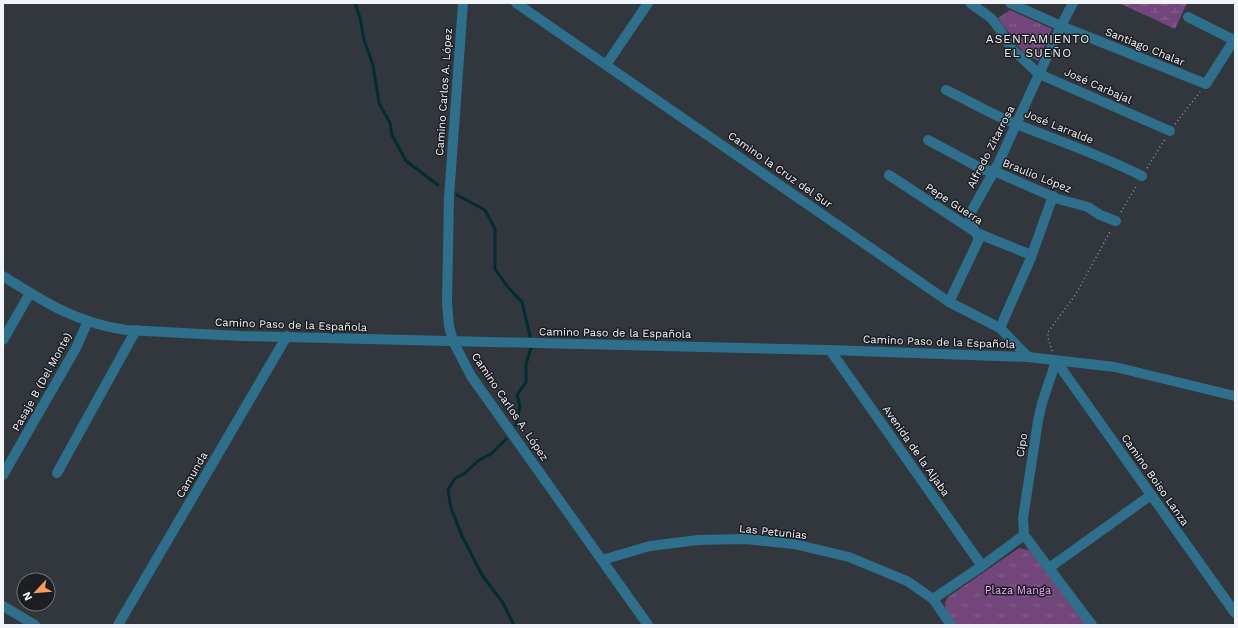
<svg xmlns="http://www.w3.org/2000/svg" width="1238" height="628" viewBox="0 0 1238 628" font-family="'Work Sans',sans-serif">
	<style>
		.grass { fill: url(#grass-tufts) }
		.wetland { fill: url(#wetland-marsh) }
		.lines { fill: none; stroke-linecap: round; stroke-linejoin: round }
		.stream { stroke: #002d2f; stroke-width: 3 }
		.path { stroke: #92969c; stroke-width: 1.5; stroke-dasharray: 1 3; stroke-linecap: butt }
		.street { stroke: #2e6f8c; stroke-width: 10 }
		.labels { text-anchor: middle; dominant-baseline: central; stroke-width: 3; stroke-linejoin: round; paint-order: stroke }
		.street-label { font-size: 11px; fill: #f1f4f9; stroke: #1c1e21 }
		.park-label { font-size: 11px; fill: #eea3fd; stroke: #1c1e21 }
		.neighbourhood-label { font-size: 12px; letter-spacing: 1px; fill: #f1f4f9; stroke: #1c1e21 }
	</style>
	<defs>
		<pattern id="grass-tufts" width="24" height="20" patternUnits="userSpaceOnUse"><rect width="24" height="20" fill="#72467b"/><path d="M3 7l-1-3M5 7V3M7 7l1-3M15 17l-1-3M17 17v-4M19 17l1-3" fill="none" stroke="#87618e"/></pattern>
		<pattern id="wetland-marsh" width="20" height="14" patternUnits="userSpaceOnUse"><rect width="20" height="14" fill="#72467b"/><path d="M1 5h8M5 5V1M11 12h8M15 12V8" fill="none" stroke="#87618e"/></pattern>
	</defs>
	<rect width="100%" height="100%" fill="#32363d"/>
	<g class="grass">
		<path d="M1010,10L1052,29L1038,61L1023,52L998,18Z"/>
		<path d="M1019,548L1028,550L1033,553L1087,625H956C949,615 940,608 948,597Z"/>
	</g>
	<path class="wetland" d="M1119,3H1187L1175,29Z"/>
	<g class="lines">
		<g class="stream">
			<path d="M355,3L360,18L364,40L373,65L379,103L390,123L392,135L406,161L438,185"/>
			<path d="M457,195L485,210L495,229V269L507,286L522,302L530,336"/>
			<path d="M516,425L520,406L517,395L526,382V364L531,348"/>
			<path d="M506,439L491,454L479,460L464,474L455,478L448,490L451,508L462,536L482,575L503,603L514,625"/>
		</g>
		<g class="path">
			<path d="M1175,124L1200,92"/>
			<path d="M1147,168L1165,139"/>
			<path d="M1121,212L1137,185"/>
			<path d="M1052,351L1048,338V332L1076,294L1111,230"/>
		</g>
		<g class="street">
			<path d="M463,3L449,197L447,302L449,326L453,341L471,376L648,625"/>
			<path d="M516,3L949,302L1000,328L1028,357"/>
			<path d="M970,3L991,18L999,28L1006,40L1012,49L1039,74L1170,131"/>
			<path d="M1010,3L1061,26L1206,84L1234,40L1188,17"/>
			<path d="M606,65L648,3"/>
			<path d="M946,90C965,99 984,110 1004,119C1050,138 1097,153 1142,176"/>
			<path d="M928,140L984,170L994,171L1058,199L1088,207L1100,215L1116,221"/>
			<path d="M889,175L977,233L1031,255"/>
			<path d="M3,276C44,302 77,323 126,330L241,336L830,350L1028,357L1115,367L1235,396"/>
			<path d="M949,302L979,239C975,230 969,224 970,214L998,164L1061,26L1073,3"/>
			<path d="M1000,328L1030,260L1053,196"/>
			<path d="M3,340L30,293"/>
			<path d="M830,350L982,566"/>
			<path d="M1056,361L1235,613"/>
			<path d="M1056,361L1042,403L1038,421L1023,518L1024,535L1092,625"/>
			<path d="M57,473L136,330"/>
			<path d="M3,475L76,348L88,321"/>
			<path d="M602,560L650,546L698,540L746,539L794,544L849,557L907,581L933,599L951,625"/>
			<path d="M1049,568L1151,495"/>
			<path d="M933,599L982,566L1024,535"/>
			<path d="M3,606L35,625"/>
			<path d="M118,625L287,336"/>
		</g>
	</g>
	<g class="labels">
		<g class="street-label">
			<text transform="translate(1145 47) rotate(22)">Santiago Chalar</text>
			<text transform="translate(1098 86) rotate(24)">José Carbajal</text>
			<text transform="translate(444 92) rotate(-86)">Camino Carlos A. López</text>
			<text transform="translate(1059 127) rotate(22)">José Larralde</text>
			<text transform="translate(991 147) rotate(-63)">Alfredo Zitarrosa</text>
			<text transform="translate(780 170) rotate(35)">Camino la Cruz del Sur</text>
			<text transform="translate(1037 176) rotate(22)">Braulio López</text>
			<text transform="translate(954 204) rotate(33)">Pepe Guerra</text>
			<text transform="translate(291 325) rotate(2)">Camino Paso de la Española</text>
			<text transform="translate(615 333) rotate(1)">Camino Paso de la Española</text>
			<text transform="translate(939 342) rotate(2)">Camino Paso de la Española</text>
			<text transform="translate(42 382) rotate(-61)">Pasaje B (Del Monte)</text>
			<text transform="translate(510 407) rotate(56)">Camino Carlos A. López</text>
			<text transform="translate(1022 445) rotate(-81)">Cipo</text>
			<text transform="translate(916 451) rotate(55)">Avenida de la Aljaba</text>
			<text transform="translate(192 475) rotate(-60)">Camunda</text>
			<text transform="translate(1155 480) rotate(55)">Camino Boiso Lanza</text>
			<text transform="translate(773 532) rotate(6)">Las Petunias</text>
		</g>
		<g class="park-label">
			<text x="1018" y="590">Plaza Manga</text>
		</g>
		<g class="neighbourhood-label">
			<text x="1038" y="39">ASENTAMIENTO<tspan x="1038" dy="14">EL SUEÑO</tspan></text>
		</g>
	</g>
	<rect width="1238" height="628" fill="none" stroke="#f1f4f9" stroke-width="8"/>
	<g transform="translate(36 592) rotate(244)"><circle r="19" fill="#1c1e21" stroke="#717477"/>
	<path d="M0-3L7 15L0 10L-7 15Z" fill="#ff9b59"/>
	<text y="-6" font-size="11" font-weight="bold" text-anchor="middle" fill="#f1f4f9">N</text>
	</g>
</svg>
